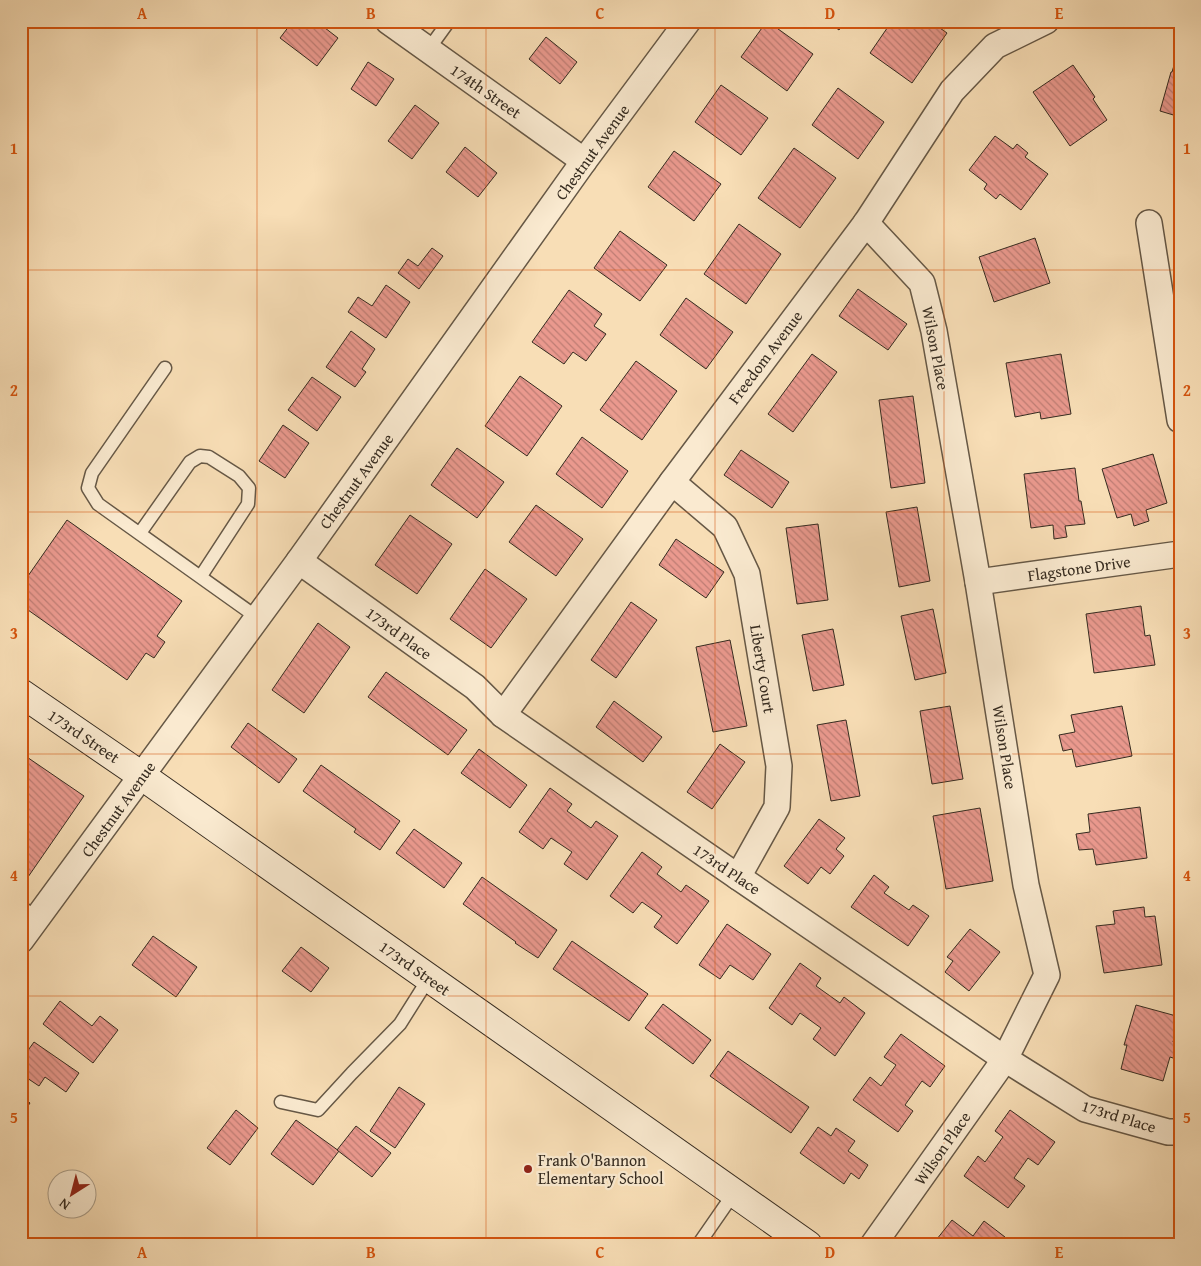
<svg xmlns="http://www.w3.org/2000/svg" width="1201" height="1266" viewBox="0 0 1201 1266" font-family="'Gentium Book Plus',serif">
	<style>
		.building { fill: url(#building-back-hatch); stroke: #352b20 }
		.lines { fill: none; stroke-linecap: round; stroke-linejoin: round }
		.lane-casing { stroke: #665846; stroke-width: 15 }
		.street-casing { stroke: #665846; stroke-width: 28 }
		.secondary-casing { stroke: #352b20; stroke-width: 30 }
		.lane { stroke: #faead0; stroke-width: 12 }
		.street { stroke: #faead0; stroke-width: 25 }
		.secondary { stroke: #faead0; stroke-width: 28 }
		.grid { fill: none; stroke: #d6540e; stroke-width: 1; stroke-opacity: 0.55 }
		.poi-dot { fill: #8f2418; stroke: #faead0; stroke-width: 2 }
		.labels { text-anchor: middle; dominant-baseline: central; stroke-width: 4.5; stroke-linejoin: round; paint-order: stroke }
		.street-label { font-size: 16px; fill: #352b20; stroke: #faead0 }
		.poi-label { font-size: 16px; fill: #352b20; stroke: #faead0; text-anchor: start }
		.neatline { fill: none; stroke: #d6540e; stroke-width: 2 }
		.grid-label { font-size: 16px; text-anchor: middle; font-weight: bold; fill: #d6540e }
	</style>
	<defs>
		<pattern id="building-back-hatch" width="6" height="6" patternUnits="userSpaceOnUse" patternTransform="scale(1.25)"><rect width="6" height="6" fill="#ea998e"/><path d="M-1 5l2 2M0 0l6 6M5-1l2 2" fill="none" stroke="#be7d74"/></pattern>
	</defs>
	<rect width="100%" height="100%" fill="#f8deb6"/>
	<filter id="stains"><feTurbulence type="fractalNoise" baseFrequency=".004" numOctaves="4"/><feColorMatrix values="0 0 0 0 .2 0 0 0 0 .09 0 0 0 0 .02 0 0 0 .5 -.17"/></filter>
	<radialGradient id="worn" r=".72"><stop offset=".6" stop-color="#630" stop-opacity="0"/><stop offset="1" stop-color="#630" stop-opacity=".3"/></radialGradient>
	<g class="building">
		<path d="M293,21H316L338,38L317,66L280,38Z"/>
		<path d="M767,21L813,54L787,91L741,57Z"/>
		<path d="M827,21H845L839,30Z"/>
		<path d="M892,21H930L947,33L912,83L870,53Z"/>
		<path d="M546,37L577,62L560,84L529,59Z"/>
		<path d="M1179,49H1180V117L1160,111L1171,72H1172Z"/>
		<path d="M368,62L394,79L376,106L351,89Z"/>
		<path d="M1073,65L1095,97L1093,99L1107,120L1070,146L1033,92Z"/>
		<path d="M721,85L768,118L741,155L695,122Z"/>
		<path d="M838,88L884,122L858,159L812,125Z"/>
		<path d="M415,105L439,123L412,159L388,141Z"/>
		<path d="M995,136L1013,149L1017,144L1028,153L1025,157L1048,174L1021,210L1000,194L996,199L984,189L987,184L969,170Z"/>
		<path d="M465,147L497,173L478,197L446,172Z"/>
		<path d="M794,148L836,178L800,228L758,198Z"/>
		<path d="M674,151L721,184L694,221L648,187Z"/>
		<path d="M739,224L781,254L746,304L704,274Z"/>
		<path d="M620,231L667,265L640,301L594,268Z"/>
		<path d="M1035,238L1050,283L994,302L979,257Z"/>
		<path d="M432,248L443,256L419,289L398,273L408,259L418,266Z"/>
		<path d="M386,285L410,302L386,338L348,312L358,297L372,306Z"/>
		<path d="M858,289L907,324L888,350L839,316Z"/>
		<path d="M569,290L602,314L594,326L606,334L586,361L573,352L564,364L532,342Z"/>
		<path d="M686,298L733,332L706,369L660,335Z"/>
		<path d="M351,331L375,349L362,369L366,372L355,387L326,367Z"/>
		<path d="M812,354L837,372L793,432L768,414Z"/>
		<path d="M1061,354L1071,414L1041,419L1040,412L1015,417L1006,363Z"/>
		<path d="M636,361L677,391L642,440L600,410Z"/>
		<path d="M520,376L562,406L527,456L485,426Z"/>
		<path d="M312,377L341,397L317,431L288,410Z"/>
		<path d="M913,396L925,483L891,488L879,400Z"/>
		<path d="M283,425L309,443L285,478L259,461Z"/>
		<path d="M582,437L628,471L602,508L556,474Z"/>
		<path d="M457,448L504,482L477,518L431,485Z"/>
		<path d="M741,450L789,482L772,508L724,475Z"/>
		<path d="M1153,454L1167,503L1146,510L1149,521L1134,526L1131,514L1117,518L1102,469Z"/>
		<path d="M1075,468L1079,501H1081L1085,524L1065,526L1067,537L1054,539L1053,525L1031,528L1024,474Z"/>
		<path d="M536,505L583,539L556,576L509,542Z"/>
		<path d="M917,507L930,581L899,587L886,512Z"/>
		<path d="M410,515L452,544L417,594L375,565Z"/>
		<path d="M67,520L182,601L157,636L165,642L154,658L146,653L127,680L21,605V586Z"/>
		<path d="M818,524L828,600L797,604L786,528Z"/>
		<path d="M676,539L724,572L706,598L659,565Z"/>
		<path d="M485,569L527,599L491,648L450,619Z"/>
		<path d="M631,602L657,620L616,678L591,660Z"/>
		<path d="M1141,606L1145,636L1150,635L1155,665L1094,673L1086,614Z"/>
		<path d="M933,609L946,673L915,680L901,616Z"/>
		<path d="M318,623L350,647L304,713L272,690Z"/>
		<path d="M833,629L844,685L813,691L802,635Z"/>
		<path d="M730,640L747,726L713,732L696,647Z"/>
		<path d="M386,672L467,730L448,755L368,697Z"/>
		<path d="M614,701L662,737L643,762L596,727Z"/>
		<path d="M950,706L963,779L932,784L920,711Z"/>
		<path d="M1122,706L1132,756L1076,767L1072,749L1063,751L1059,735L1075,732L1071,715Z"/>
		<path d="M846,720L860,796L831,801L817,725Z"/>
		<path d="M248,723L297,759L279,783L231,747Z"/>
		<path d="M720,744L745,762L712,809L687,792Z"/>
		<path d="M479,749L527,785L510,808L461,773Z"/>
		<path d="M21,753L84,796L28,877L21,873Z"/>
		<path d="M321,765L400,821L380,850L354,832L356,829L303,791Z"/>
		<path d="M550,788L572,804L567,811L591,828L596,821L618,836L587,880L564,864L572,852L551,838L543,849L519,832Z"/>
		<path d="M1140,807L1147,858L1096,865L1093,849L1079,850L1076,834L1090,832L1088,814Z"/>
		<path d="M980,808L993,881L946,889L933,816Z"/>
		<path d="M819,819L845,838L836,849L844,856L830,874L821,867L808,884L784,866Z"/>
		<path d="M414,829L462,863L444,888L396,853Z"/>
		<path d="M642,852L662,867L657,874L681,892L686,885L709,901L677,944L654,927L662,916L642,902L633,913L610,896Z"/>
		<path d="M874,875L889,887L884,893L909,910L913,905L929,916L908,946L851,907Z"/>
		<path d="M482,877L557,930L538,958L515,943L516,942L463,904Z"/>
		<path d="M1144,907L1145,917L1155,916L1162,965L1104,973L1096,926L1115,924L1113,911Z"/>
		<path d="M727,924L771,954L753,980L730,965L720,979L699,965Z"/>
		<path d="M970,929L1000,952L969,991L945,972L953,961L947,957Z"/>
		<path d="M153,936L197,967L176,997L132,965Z"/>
		<path d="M572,941L648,994L629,1021L553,969Z"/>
		<path d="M301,947L329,968L311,992L282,971Z"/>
		<path d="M800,963L821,978L816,986L840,1003L844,997L865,1013L835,1056L813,1039L821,1028L800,1013L792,1025L769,1008Z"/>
		<path d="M60,1001L92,1026L100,1016L118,1030L93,1063L43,1024Z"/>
		<path d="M663,1004L711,1040L693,1064L645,1028Z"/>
		<path d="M1136,1005L1180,1017L1173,1042L1180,1044L1176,1059L1170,1057L1163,1081L1121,1069L1127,1045H1124Z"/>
		<path d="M901,1034L945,1066L930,1087L922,1081L905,1105L913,1111L898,1132L853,1100L870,1077L881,1086L896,1065L884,1057Z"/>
		<path d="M34,1042L79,1073L66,1092L45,1077L39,1086L21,1074V1060Z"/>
		<path d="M728,1051L809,1107L791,1133L710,1076Z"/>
		<path d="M399,1087L425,1104L395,1148L370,1131Z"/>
		<path d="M21,1096L30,1103L21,1116Z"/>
		<path d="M236,1110L258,1128L230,1165L207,1148Z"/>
		<path d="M1010,1110L1055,1142L1038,1165L1028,1158L1014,1178L1025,1186L1008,1208L964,1176L978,1156L985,1162L1003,1137L995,1131Z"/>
		<path d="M296,1120L339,1151L313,1185L271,1154Z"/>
		<path d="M356,1126L391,1153L372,1177L337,1150Z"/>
		<path d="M818,1127L831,1136L836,1128L855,1141L848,1151L868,1165L859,1179L851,1173L844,1184L800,1153Z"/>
		<path d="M952,1220L973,1236L984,1221L1005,1237L999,1245H934L933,1244Z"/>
	</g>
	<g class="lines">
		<defs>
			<g id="lane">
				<path d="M428,50L449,21"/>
				<path d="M165,368L92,473L88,488L98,504L258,618"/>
				<path d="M140,533L190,462L200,456L209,457L239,476L249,488L248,504L201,576"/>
				<path d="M21,907L37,918"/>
				<path d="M281,1102L318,1110L352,1073L400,1024L429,978"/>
				<path d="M698,1245L734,1193"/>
			</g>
			<g id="street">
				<path d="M388,21L584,161"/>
				<path d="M866,223L922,283L934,331L978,582L1026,885L1047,975L1005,1059L873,1245"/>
				<path d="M1149,223L1180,420"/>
				<path d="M672,482L725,527L747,574L779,766L777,807L738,877"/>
				<path d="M299,561L475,687L503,715L738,877L1005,1059L1085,1109L1168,1132H1180"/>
				<path d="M978,582L1180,554"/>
				<path d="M503,715L672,482L866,223L952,91L995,46L1046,21"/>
				<path d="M21,940L299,561L584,161L688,21"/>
			</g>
			<path id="secondary" d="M21,693L142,776L808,1245"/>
		</defs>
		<use href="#lane" class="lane-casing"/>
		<use href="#street" class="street-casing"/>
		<use href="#secondary" class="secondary-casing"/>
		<use href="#lane" class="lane"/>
		<use href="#street" class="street"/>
		<use href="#secondary" class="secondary"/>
	</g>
	<path class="grid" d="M257,21V1245M486,21V1245M715,21V1245M944,21V1245M21,270H1180M21,512H1180M21,754H1180M21,996H1180"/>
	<circle class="poi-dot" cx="528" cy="1169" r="5"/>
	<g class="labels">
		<g class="street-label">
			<text transform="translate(486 91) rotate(35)">174th Street</text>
			<text transform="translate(592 152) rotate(-54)">Chestnut Avenue</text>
			<text transform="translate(936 348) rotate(79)">Wilson Place</text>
			<text transform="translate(765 357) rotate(-53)">Freedom Avenue</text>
			<text transform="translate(356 481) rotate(-54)">Chestnut Avenue</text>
			<text transform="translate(1079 568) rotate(-8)">Flagstone Drive</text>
			<text transform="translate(399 633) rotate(36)">173rd Place</text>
			<text transform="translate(763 669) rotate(81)">Liberty Court</text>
			<text transform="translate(84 736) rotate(34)">173rd Street</text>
			<text transform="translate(1005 747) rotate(81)">Wilson Place</text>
			<text transform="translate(118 809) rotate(-54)">Chestnut Avenue</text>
			<text transform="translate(727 869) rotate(34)">173rd Place</text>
			<text transform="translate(415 968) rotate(35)">173rd Street</text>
			<text transform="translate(1119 1116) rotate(17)">173rd Place</text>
			<text transform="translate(942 1148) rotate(-55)">Wilson Place</text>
		</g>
		<g class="poi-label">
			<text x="538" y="1160">Frank O'Bannon<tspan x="538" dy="18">Elementary School</tspan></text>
		</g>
	</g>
	<rect width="1201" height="1266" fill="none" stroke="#f8deb6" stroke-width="55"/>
	<g transform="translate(72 1194) rotate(216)"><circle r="24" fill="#faead0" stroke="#ab9e8a"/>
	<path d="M0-4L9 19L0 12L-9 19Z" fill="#8f2418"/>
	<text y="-8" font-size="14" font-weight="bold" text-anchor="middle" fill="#352b20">N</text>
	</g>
	<rect x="28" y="28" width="1146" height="1210" class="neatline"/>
	<g class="grid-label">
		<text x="142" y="19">A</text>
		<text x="371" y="19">B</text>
		<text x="600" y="19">C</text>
		<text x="830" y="19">D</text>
		<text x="1059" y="19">E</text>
		<text x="14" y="154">1</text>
		<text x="1187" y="154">1</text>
		<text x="14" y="396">2</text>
		<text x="1187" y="396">2</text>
		<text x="14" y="639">3</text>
		<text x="1187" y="639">3</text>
		<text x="14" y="881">4</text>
		<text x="1187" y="881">4</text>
		<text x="14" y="1123">5</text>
		<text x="1187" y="1123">5</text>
		<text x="142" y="1258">A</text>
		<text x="371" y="1258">B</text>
		<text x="600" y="1258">C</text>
		<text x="830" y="1258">D</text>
		<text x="1059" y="1258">E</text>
	</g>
	<rect width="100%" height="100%" filter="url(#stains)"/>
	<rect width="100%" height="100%" fill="url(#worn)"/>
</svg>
